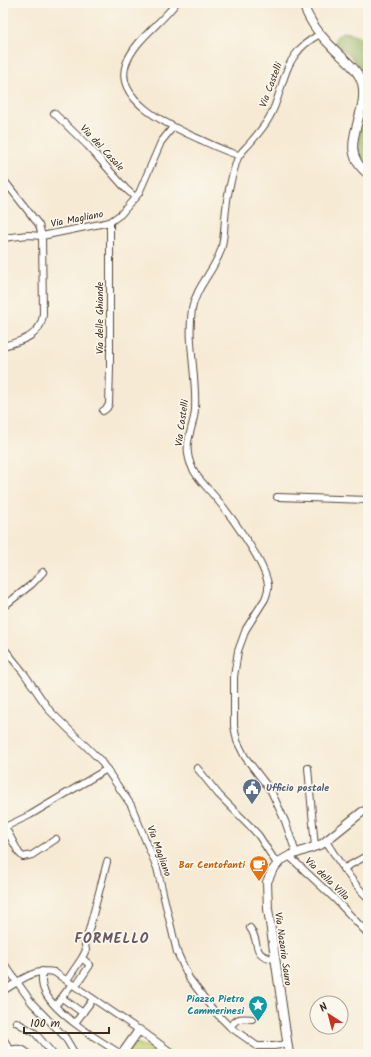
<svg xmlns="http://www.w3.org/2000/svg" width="371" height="1057" viewBox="0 0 371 1057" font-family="Kalam,sans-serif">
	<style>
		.green { fill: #c1d274; stroke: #7e7e49 }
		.forest { fill: #98b466; stroke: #6a6f42 }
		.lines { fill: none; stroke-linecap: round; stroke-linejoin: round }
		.minor-casing { stroke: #574739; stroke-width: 8 }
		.tertiary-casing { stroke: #574739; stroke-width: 10 }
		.minor { stroke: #fff; stroke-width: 6 }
		.tertiary { stroke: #fff; stroke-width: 8 }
		.labels { text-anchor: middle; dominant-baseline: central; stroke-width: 3.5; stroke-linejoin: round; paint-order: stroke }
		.street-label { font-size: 10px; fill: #3b2a1e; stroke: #fbf7ec }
		.service-label { font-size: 10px; font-weight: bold; fill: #4e5e75; stroke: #fbf7ec; text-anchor: start }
		.food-label { font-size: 10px; font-weight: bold; fill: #c56008; stroke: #fbf7ec; text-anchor: end }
		.culture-label { font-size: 10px; font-weight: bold; fill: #0d838f; stroke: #fbf7ec; text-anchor: end }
		.district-label { font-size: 14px; font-weight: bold; letter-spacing: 1px; fill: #6a5a66; stroke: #fbf7ec }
	</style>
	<rect width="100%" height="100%" fill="#fbf7ec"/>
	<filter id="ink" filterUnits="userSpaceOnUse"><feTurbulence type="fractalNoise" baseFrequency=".025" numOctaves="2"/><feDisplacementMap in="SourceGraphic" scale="8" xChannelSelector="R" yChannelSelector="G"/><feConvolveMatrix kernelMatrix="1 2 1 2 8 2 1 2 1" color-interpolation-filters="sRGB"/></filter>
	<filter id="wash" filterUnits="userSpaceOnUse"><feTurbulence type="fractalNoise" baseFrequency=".012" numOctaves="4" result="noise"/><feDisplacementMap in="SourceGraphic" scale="16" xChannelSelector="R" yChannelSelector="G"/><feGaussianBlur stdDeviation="0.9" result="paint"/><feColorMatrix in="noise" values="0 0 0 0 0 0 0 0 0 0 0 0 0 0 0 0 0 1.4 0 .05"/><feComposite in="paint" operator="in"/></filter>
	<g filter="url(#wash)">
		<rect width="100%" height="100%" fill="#f6ead4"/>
		<path class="green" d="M136,1043L150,1048L151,1052L154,1054H127Z"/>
		<g class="forest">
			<path d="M342,32L351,33L368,40V86C365,67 348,55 334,42L336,37Z"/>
			<path d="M368,102V167C351,146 362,125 368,102Z"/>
		</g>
	</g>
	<g filter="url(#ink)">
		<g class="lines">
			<defs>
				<g id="minor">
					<path d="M176,3C161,24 135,39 126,64C113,101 173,127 199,139C212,145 224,151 238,155"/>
					<path d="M54,113L88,146L126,189L135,197"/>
					<path d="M3,179L39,225L42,236L28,235L3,238"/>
					<path d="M3,346C22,341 42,336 43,313L42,236L110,222L121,214L139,193L161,142L173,127"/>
					<path d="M103,411L107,408L109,404L110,368V222"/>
					<path d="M277,497L368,500"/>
					<path d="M3,607L32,584L43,572"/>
					<path d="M3,647L23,672L50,711L100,760L131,805L157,868L177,952L189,978L214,1011L230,1027L246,1038L257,1046H274L287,1044"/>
					<path d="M197,768L219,795L250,826L259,836L277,864"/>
					<path d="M308,768L315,847"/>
					<path d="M5,827L30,815L107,769"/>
					<path d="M3,828L5,827L19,853L23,857L32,855L56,839"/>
					<path d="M326,841C339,862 351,881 368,898"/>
					<path d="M296,853L285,821L271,791L245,757L237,741L234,726V677L238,651L246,629L265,599C267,594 269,589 268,584C264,561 231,516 216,498C205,485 193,475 189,459C184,440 194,427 195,410C197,376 187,343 192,309C196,287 214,271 221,250C225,236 224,223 226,209C227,195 232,176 236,163C238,154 244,150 250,143C257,135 264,127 269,118C281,98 282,71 296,54C302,45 311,39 320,34"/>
					<path d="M289,856L335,899L368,934"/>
					<path d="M343,869L368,855"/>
					<path d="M250,928C261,942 250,956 275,959"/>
					<path d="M82,958L86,950L85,945L107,862"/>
					<path d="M3,962L32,1003L65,1037L75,1054"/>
					<path d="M42,971C42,978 41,984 44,990C53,1013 100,1041 121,1054"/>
					<path d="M67,980L82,958L90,965L76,986"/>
					<path d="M3,991C19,981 35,968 54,972L139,1030"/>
					<path d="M62,998L83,1013"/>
					<path d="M56,1005L72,984"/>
					<path d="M16,1022L35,1033L53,1054"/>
					<path d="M75,1023L93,999"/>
					<path d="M230,1027C238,1017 240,1018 252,1019"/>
					<path d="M3,1038L13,1054"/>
					<path d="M10,1050C18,1048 23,1048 28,1054"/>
				</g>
				<g id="tertiary">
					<path d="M303,3C308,20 319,34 331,46C342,58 357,67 362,83C370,115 334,148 368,174"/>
					<path d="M122,1054L139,1030L172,1054"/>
					<path d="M289,1054L268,909L267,882L272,871L280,861L289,856L322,844L362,812L368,810"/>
				</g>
			</defs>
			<use href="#minor" class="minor-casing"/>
			<use href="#tertiary" class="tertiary-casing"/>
			<use href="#minor" class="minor"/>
			<use href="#tertiary" class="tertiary"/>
		</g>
	</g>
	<defs>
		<symbol id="civic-pin" viewBox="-11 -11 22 30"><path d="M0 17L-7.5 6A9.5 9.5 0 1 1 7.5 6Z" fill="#5c6f8a" stroke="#fbf7ec"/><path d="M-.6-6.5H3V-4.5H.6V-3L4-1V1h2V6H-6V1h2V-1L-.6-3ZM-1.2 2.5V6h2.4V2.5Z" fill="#fff"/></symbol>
		<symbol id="cafe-pin" viewBox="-11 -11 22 30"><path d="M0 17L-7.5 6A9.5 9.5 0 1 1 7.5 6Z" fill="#e8710a" stroke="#fbf7ec"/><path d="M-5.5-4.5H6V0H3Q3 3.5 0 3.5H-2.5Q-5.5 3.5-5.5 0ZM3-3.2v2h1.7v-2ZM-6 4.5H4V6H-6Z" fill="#fff"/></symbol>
		<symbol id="sight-pin" viewBox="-11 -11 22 30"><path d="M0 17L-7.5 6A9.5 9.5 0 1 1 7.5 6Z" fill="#0f9aa8" stroke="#fbf7ec"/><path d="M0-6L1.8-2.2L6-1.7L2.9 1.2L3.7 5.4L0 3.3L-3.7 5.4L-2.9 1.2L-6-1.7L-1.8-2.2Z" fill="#fff"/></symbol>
	</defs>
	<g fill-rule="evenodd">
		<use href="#civic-pin" x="241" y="777" width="22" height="30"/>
		<use href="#cafe-pin" x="248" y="854" width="22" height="30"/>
		<use href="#sight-pin" x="247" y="994" width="22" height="30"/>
	</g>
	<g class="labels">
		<g class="street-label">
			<text transform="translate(271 85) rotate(-69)">Via Castelli</text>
			<text transform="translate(102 148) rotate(47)">Via del Casale</text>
			<text transform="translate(77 219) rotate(-11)">Via Magliano</text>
			<text transform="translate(100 318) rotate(-90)">Via delle Ghiande</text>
			<text transform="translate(182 423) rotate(-82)">Via Castelli</text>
			<text transform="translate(159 851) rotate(70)">Via Magliano</text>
			<text transform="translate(327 879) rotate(44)">Via della Villa</text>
			<text transform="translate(283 949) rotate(82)">Via Nazario Sauro</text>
		</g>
		<g class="service-label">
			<text x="266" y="788">Ufficio postale</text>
		</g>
		<g class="food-label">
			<text x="245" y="865">Bar Centofanti</text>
		</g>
		<g class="culture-label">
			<text x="244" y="999">Piazza Pietro<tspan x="244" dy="12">Cammerinesi</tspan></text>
		</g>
		<g class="district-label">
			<text x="112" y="939">FORMELLO</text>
		</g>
	</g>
	<rect width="371" height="1057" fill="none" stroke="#fbf7ec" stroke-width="16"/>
	<g transform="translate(329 1015) rotate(324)"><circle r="19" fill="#fbf7ec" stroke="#aea59a"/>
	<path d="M0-3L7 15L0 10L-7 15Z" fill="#c8321e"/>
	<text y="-6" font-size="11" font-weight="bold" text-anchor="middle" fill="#3b2a1e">N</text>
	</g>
	<path d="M24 1027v6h85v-6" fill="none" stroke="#3b2a1e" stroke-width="2"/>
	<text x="30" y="1027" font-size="12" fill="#3b2a1e" stroke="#fbf7ec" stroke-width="3" paint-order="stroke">100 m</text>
</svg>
